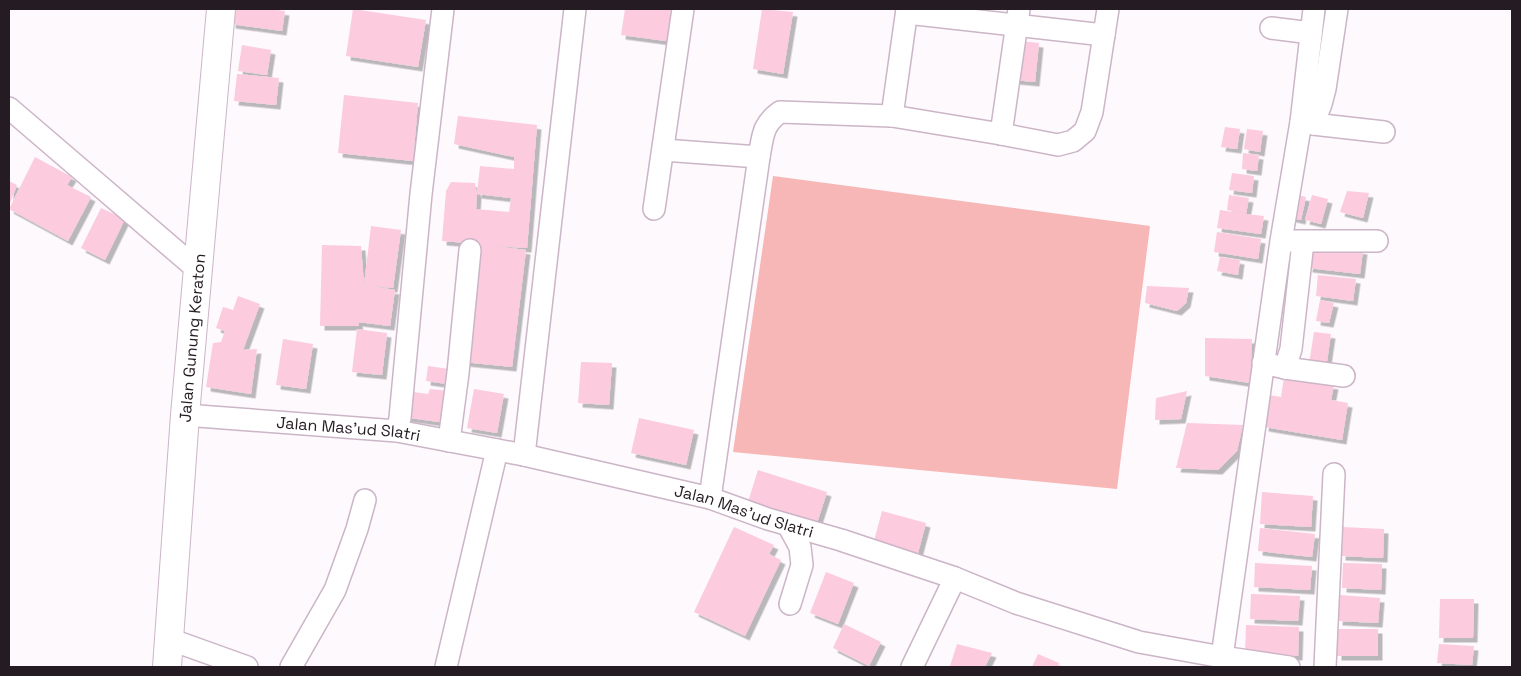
<svg xmlns="http://www.w3.org/2000/svg" width="1521" height="676" viewBox="0 0 1521 676" font-family="'Space Grotesk',sans-serif">
	<style>
		.green { fill: #f6b7b6 }
		.building { fill: #fccbdd; fill-rule: evenodd; filter: url(#shadow) }
		.lines { fill: none; stroke-linecap: round; stroke-linejoin: round }
		.street-casing { stroke: #cbb5c7; stroke-width: 24 }
		.secondary-casing { stroke: #cbb5c7; stroke-width: 30 }
		.street { stroke: #fff; stroke-width: 21 }
		.secondary { stroke: #fff; stroke-width: 28 }
		.labels { text-anchor: middle; dominant-baseline: central; stroke-width: 4.5; stroke-linejoin: round; paint-order: stroke }
		.street-label { font-size: 16px; fill: #241c22; stroke: #fef9fd }
	</style>
	<defs>
		<filter id="shadow"><feDropShadow dx="4.5" dy="4.5" stdDeviation="0" flood-color="#0004"/></filter>
	</defs>
	<rect width="100%" height="100%" fill="#fef9fd"/>
	<path class="green" d="M773,176L1150,226L1117,489L733,452Z"/>
	<g class="building">
		<path d="M233,9H269L285,11L282,31L231,24Z"/>
		<path d="M353,9L426,20L418,67L346,56Z"/>
		<path d="M625,9H671L666,41L621,35Z"/>
		<path d="M762,9L793,12L783,74L753,69Z"/>
		<path d="M1019,41L1039,43L1035,82L1014,80Z"/>
		<path d="M242,45L271,50L267,75L238,71Z"/>
		<path d="M237,74L279,78L276,105L234,101Z"/>
		<path d="M344,95L418,103L413,161L338,153Z"/>
		<path d="M458,116L537,125L527,248L494,246L526,250L512,367L463,362L480,244L442,241L446,191L451,182L475,183L477,194L480,166L514,169V157L454,144ZM477,194L511,198L509,212L476,209Z"/>
		<path d="M1225,127L1240,129L1237,149L1221,147Z"/>
		<path d="M1247,129L1263,131L1260,152L1244,149Z"/>
		<path d="M1243,153L1259,155L1257,171L1242,169Z"/>
		<path d="M35,157L72,177L67,185L91,197L68,241L9,209Z"/>
		<path d="M1232,173L1254,176L1252,193L1229,190Z"/>
		<path d="M9,181L17,185L9,206Z"/>
		<path d="M1347,191L1369,193L1363,218L1340,212Z"/>
		<path d="M1293,194L1306,197L1301,220L1288,217Z"/>
		<path d="M1229,195L1249,198L1246,214L1264,216L1261,234L1217,228L1220,210L1240,213L1227,210Z"/>
		<path d="M1312,195L1328,199L1321,224L1305,220Z"/>
		<path d="M101,208L125,219L105,260L81,248Z"/>
		<path d="M371,226L401,230L393,288L370,286L395,290L390,326L358,322L359,326H320L322,245L361,246L364,285Z"/>
		<path d="M1217,232L1261,239L1258,259L1214,252Z"/>
		<path d="M1311,244L1363,250L1360,274L1308,268Z"/>
		<path d="M1220,257L1240,260L1238,275L1217,271Z"/>
		<path d="M1318,275L1356,279L1353,301L1316,296Z"/>
		<path d="M1147,286L1189,288L1186,303L1177,311L1145,303Z"/>
		<path d="M238,296L260,304L243,350L257,349L251,394L206,387L213,343L221,342L225,331L216,328L223,307L233,310Z"/>
		<path d="M1320,300L1334,303L1329,323L1316,321Z"/>
		<path d="M357,329L387,333L382,375L352,372Z"/>
		<path d="M1314,332L1331,334L1327,361L1309,364Z"/>
		<path d="M1205,338L1252,339L1250,383L1205,376Z"/>
		<path d="M283,339L313,344L306,389L276,385Z"/>
		<path d="M581,362L612,363L609,405L578,403Z"/>
		<path d="M428,366L449,369L447,384L426,381Z"/>
		<path d="M1284,377L1334,385L1331,400L1348,403L1342,440L1264,427L1269,395L1281,397Z"/>
		<path d="M430,389L450,391L446,423L403,417L406,391L428,394Z"/>
		<path d="M474,389L504,394L497,433L467,428Z"/>
		<path d="M1187,391L1181,419L1155,420L1156,398Z"/>
		<path d="M639,418L694,430L686,465L631,453Z"/>
		<path d="M1187,423L1243,425L1237,451L1218,470L1176,468Z"/>
		<path d="M758,470L827,492L817,523L748,502Z"/>
		<path d="M1262,492L1313,496L1311,527L1260,524Z"/>
		<path d="M882,511L926,523L918,553L874,541Z"/>
		<path d="M734,527L774,545L769,554L781,560L745,636L694,612Z"/>
		<path d="M1342,527L1384,529L1383,558L1341,556Z"/>
		<path d="M1260,528L1315,534L1312,557L1258,551Z"/>
		<path d="M1255,563L1312,566L1310,590L1254,587Z"/>
		<path d="M1343,563L1382,564L1381,590L1342,588Z"/>
		<path d="M826,572L854,583L838,624L810,613Z"/>
		<path d="M1251,594L1300,596L1298,621L1250,619Z"/>
		<path d="M1339,595L1380,598L1378,623L1338,621Z"/>
		<path d="M1440,599H1474L1473,638H1439Z"/>
		<path d="M844,624L881,642L869,666L833,648Z"/>
		<path d="M1246,625L1299,627L1298,656L1245,654Z"/>
		<rect x="1337" y="629" width="41" height="27"/>
		<path d="M957,644L992,653L985,667H946L950,666Z"/>
		<path d="M1439,644L1474,646L1472,665L1437,663Z"/>
		<path d="M1038,654L1059,663L1058,667H1032Z"/>
	</g>
	<g class="lines">
		<defs>
			<g id="street">
				<path d="M907,13L1104,35"/>
				<path d="M1271,28L1311,33"/>
				<path d="M9,108L198,270"/>
				<path d="M892,116L907,9"/>
				<path d="M1301,122L1313,124L1321,104L1325,89L1337,9"/>
				<path d="M1313,124L1384,132"/>
				<path d="M1001,134L1019,9"/>
				<path d="M663,150L759,157"/>
				<path d="M654,209L683,9"/>
				<path d="M1289,241H1377"/>
				<path d="M1263,363L1285,368L1291,349L1303,242"/>
				<path d="M1285,368L1344,376"/>
				<path id="s1" d="M185,415L397,431L524,455L710,498L768,519L841,540L955,578L1016,603L1139,642L1222,657L1289,667"/>
				<path d="M397,431L400,418L421,194L443,9"/>
				<path d="M449,441L458,373L470,250"/>
				<path d="M524,455L575,9"/>
				<path d="M710,498L759,157C763,136 762,125 780,112L892,116L1001,134L1058,145L1073,141L1085,131L1092,112L1108,9"/>
				<path d="M788,525L800,547L802,565L790,604"/>
				<path d="M169,639L247,667"/>
				<path d="M1222,657L1281,241L1301,122L1314,9"/>
				<path d="M291,667L335,590L357,529L365,500"/>
				<path d="M446,667L497,450"/>
				<path d="M912,667L955,578"/>
				<path d="M1325,667L1334,474"/>
			</g>
			<g id="secondary">
				<path id="s2" d="M167,667L185,415L221,9"/>
			</g>
		</defs>
		<use href="#street" class="street-casing"/>
		<use href="#secondary" class="secondary-casing"/>
		<use href="#street" class="street"/>
		<use href="#secondary" class="secondary"/>
	</g>
	<g class="labels">
		<g class="street-label">
			<text stroke="none"><textPath href="#s2" startOffset="330">Jalan Gunung Keraton</textPath></text>
			<text stroke="none"><textPath href="#s1" startOffset="164">Jalan Mas'ud Slatri</textPath></text>
			<text stroke="none"><textPath href="#s1" startOffset="569">Jalan Mas'ud Slatri</textPath></text>
		</g>
	</g>
	<rect width="1521" height="676" fill="none" stroke="#241c22" stroke-width="20"/>
</svg>
